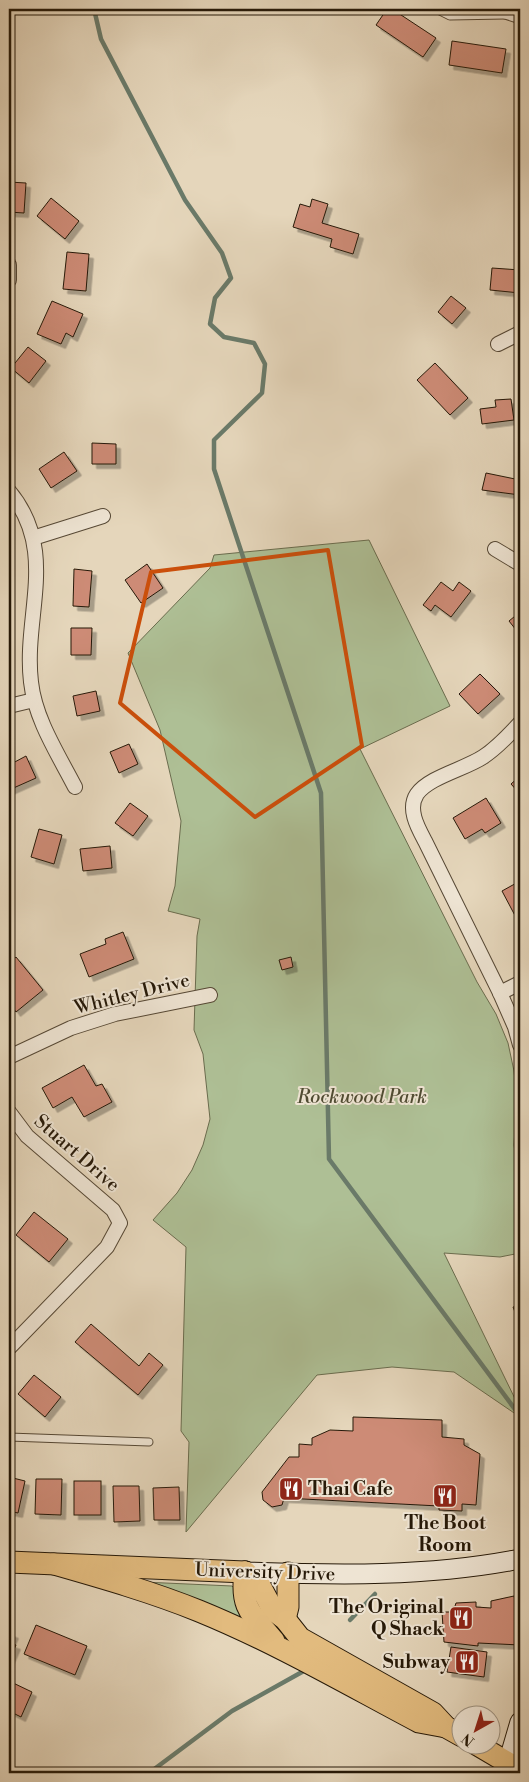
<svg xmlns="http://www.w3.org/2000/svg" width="529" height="1782" viewBox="0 0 529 1782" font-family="'Libre Bodoni',serif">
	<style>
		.green { fill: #aebf95; stroke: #6a6c4e }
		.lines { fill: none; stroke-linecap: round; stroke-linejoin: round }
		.stream { stroke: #6a7a69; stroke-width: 4.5 }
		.building { fill: #cd8b76; stroke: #261908; filter: url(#shadow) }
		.lane-casing { stroke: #564835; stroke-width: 9 }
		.street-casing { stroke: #564835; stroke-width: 16 }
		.secondary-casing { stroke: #261908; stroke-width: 21 }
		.primary-casing { stroke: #261908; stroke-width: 23 }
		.lane { stroke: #eee4d3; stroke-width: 7 }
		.street { stroke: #eee4d3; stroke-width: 14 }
		.secondary { stroke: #eee4d3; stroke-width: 19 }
		.primary { stroke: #e2bb7e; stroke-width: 21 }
		.marked { fill: none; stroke: #cb4f0b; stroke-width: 4; stroke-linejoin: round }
		.labels { text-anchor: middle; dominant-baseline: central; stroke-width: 4; stroke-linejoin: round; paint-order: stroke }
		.street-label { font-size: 19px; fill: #261908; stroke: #eee4d3 }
		.park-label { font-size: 19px; font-style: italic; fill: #4f4b32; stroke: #eee4d3 }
		.poi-label { font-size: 19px; font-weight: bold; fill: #261908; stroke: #eee4d3; text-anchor: end }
	</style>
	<defs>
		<filter id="shadow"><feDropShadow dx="4.5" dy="4.5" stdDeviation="0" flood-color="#0004"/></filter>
	</defs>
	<rect width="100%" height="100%" fill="#e5d6bb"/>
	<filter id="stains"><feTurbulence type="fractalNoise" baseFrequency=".004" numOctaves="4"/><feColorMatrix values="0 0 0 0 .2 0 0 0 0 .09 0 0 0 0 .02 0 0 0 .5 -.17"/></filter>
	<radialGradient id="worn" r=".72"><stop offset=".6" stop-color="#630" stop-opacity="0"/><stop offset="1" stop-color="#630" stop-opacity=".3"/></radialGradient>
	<g class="green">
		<path d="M369,540L450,706L360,749L477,982L496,1014L508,1043L514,1071L517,1099L514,1145L520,1190V1253L500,1257L444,1253L520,1409V1417L454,1372L392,1367L317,1375L186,1532L189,1442L181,1431L186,1247L153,1220L177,1193L192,1170L203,1145L210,1119L203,1054L194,1030L197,936L200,919L168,911L175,886L181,821L160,730L128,653L210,568L214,555Z"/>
		<path d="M143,1582L232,1586L234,1588L246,1626Z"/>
	</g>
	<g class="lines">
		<g class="stream">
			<path d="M94,9L101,39L185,200L222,253L231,278L215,298L210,324L224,337L254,343L265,364L262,393L214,440V469L321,793L329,1159L520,1416"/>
			<path d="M350,1620L375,1594"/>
			<path d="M149,1773L232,1711L302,1672"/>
		</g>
	</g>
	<g class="building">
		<path d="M387,9H392L436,38L423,57L376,25Z"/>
		<path d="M452,41L506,49L502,73L449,65Z"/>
		<path d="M9,182L26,183L24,213L9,212Z"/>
		<path d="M51,198L79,221L65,239L37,216Z"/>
		<path d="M312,199L328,204L322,223L359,234L353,254L330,247L332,239L293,227L300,204L310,207Z"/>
		<path d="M67,252L89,254L86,291L63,289Z"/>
		<path d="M492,268L520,270V293L490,290Z"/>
		<path d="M451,296L466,308L452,324L438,312Z"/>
		<path d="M52,301L83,314L73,337L66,333L61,344L37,334Z"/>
		<path d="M28,347L46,361L29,383L11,368Z"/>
		<path d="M435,363L468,398L450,415L417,380Z"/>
		<path d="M511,399L514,420L482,424L480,409L496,407L495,400Z"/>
		<path d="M92,443L116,444V464H92Z"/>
		<path d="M64,452L77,471L51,488L39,469Z"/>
		<path d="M486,473L520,480V495L482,490Z"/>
		<path d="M147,564L163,588L141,603L125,580Z"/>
		<path d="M74,569L92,571L89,607L73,606Z"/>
		<path d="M441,582L453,591L459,582L471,591L451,617L435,605L431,611L423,605Z"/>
		<path d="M520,612V635L509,621Z"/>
		<path d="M71,628H92L91,655H71Z"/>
		<path d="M480,674L500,694L478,714L459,694Z"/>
		<path d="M96,691L100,711L77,716L73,696Z"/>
		<path d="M129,744L138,764L119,773L110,752Z"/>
		<path d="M26,756L36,778L9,790V760L11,764Z"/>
		<path d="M520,776V794L511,784Z"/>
		<path d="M486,798L501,823L485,833L482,829L465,839L453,818Z"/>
		<path d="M130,803L148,816L133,836L115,823Z"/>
		<path d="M39,829L62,835L54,864L31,857Z"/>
		<path d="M110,846L112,868L83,871L80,849Z"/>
		<path d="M520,881V925L502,891Z"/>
		<path d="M123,932L134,959L89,977L80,954L106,944L105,939Z"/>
		<path d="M16,957L43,990L16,1012L9,1002V963Z"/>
		<path d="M291,957L293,967L282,970L279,960Z"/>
		<path d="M84,1065L96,1086L102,1084L112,1102L84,1117L72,1097L53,1108L42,1088Z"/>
		<path d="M34,1212L68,1239L49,1262L16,1235Z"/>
		<path d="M520,1305V1325L513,1307Z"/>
		<path d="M91,1324L139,1366L149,1353L163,1365L138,1395L75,1342Z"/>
		<path d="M34,1375L61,1397L45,1417L18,1394Z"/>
		<path d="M353,1417L442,1420V1437L464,1439V1445L480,1454L476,1505L462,1504V1511L439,1510V1506L284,1498L282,1505L272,1507L263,1500L262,1492L289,1457H299V1444L312,1445V1438L330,1430L353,1431Z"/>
		<path d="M9,1477L25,1481L18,1513L9,1511Z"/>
		<path d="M36,1479H62L61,1515L35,1514Z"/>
		<rect x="74" y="1481" width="27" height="34"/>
		<path d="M113,1486H139L140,1521L114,1522Z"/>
		<path d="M179,1487L180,1520H154L153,1488Z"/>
		<path d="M514,1596L516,1604H520V1645L478,1643V1646L444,1642L442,1612H453L456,1603L476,1602V1607L491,1608V1601Z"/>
		<path d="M36,1625L87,1646L75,1675L24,1654Z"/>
		<path d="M9,1632L14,1634L10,1643L16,1645L9,1661Z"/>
		<path d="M451,1647L487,1652L484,1677L447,1672Z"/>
		<path d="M9,1681L32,1692L21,1717L9,1711Z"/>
	</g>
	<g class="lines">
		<defs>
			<g id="lane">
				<path d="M436,9L450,16L505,15"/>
				<path d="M500,9L505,15L520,20"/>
				<path d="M9,1437L149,1442"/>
			</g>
			<g id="street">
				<path d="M9,280V265"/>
				<path d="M498,344L520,333"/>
				<path d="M9,491C59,551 23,615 31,682C35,719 58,754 75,787"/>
				<path d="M33,538L103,516"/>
				<path d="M495,549L520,564"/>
				<path d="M9,706L34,700"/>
				<path d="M520,723C509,735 497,748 483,757C465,769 429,777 417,794C407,809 418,828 425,841L500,993L515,1027L520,1045"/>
				<path d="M500,993L520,983"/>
				<path d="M9,1057L71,1028L115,1014L210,995"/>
				<path d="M9,1112L27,1136L113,1210L120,1223L107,1247L9,1348"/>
			</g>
			<g id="secondary">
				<path d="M245,1572C337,1575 429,1577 520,1559"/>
				<path d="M508,1763L520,1722"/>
			</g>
			<g id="primary">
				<path d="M9,1562L245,1572"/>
				<path d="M54,1564C103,1578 152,1592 199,1611C275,1642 347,1684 419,1722L446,1727"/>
				<path d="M245,1572L259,1584L273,1610L285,1619L300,1638L433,1713L446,1727L462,1736"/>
				<path d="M245,1572C240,1609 252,1614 274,1641"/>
				<path d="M285,1619L288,1607V1573"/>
				<path d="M476,1744L520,1770"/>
			</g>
		</defs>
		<use href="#lane" class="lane-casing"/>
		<use href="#street" class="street-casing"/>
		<use href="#secondary" class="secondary-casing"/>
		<use href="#primary" class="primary-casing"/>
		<use href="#lane" class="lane"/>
		<use href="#street" class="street"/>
		<use href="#secondary" class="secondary"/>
		<use href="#primary" class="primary"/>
	</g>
	<path class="marked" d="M328,550L362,746L255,817L120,703L151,572Z"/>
	<defs>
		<symbol id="restaurant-square" viewBox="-11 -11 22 22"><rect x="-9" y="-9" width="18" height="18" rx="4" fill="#8f2418" stroke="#eee4d3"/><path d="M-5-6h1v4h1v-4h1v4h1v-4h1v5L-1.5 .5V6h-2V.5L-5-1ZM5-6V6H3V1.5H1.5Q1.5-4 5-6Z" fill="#fff"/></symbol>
	</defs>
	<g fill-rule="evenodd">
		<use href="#restaurant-square" x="277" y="1475" width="28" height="28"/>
		<use href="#restaurant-square" x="431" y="1482" width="28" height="28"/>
		<use href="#restaurant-square" x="447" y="1604" width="28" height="28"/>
		<use href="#restaurant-square" x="453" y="1648" width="28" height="28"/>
	</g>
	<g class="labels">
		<g class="street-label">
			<text transform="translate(132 994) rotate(-14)">Whitley Drive</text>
			<text transform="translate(77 1153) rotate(41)">Stuart Drive</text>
			<text transform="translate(265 1572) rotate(2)">University Drive</text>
		</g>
		<g class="park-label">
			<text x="362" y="1097">Rockwood Park</text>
		</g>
		<g class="poi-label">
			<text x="308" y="1489" text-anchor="start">Thai Cafe</text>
			<text x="445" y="1523" text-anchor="middle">The Boot<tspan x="445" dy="22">Room</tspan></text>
			<text x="444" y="1607">The Original<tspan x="444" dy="22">Q Shack</tspan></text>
			<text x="450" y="1662">Subway</text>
		</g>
	</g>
	<rect width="529" height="1782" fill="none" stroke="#e5d6bb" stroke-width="30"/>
	<rect x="10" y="10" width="509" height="1762" fill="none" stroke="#261908" stroke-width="2.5"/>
	<rect x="15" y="15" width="499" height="1752" fill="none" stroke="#261908"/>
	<g transform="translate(476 1730) rotate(219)"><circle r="24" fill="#eee4d3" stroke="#9e9382"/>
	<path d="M0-4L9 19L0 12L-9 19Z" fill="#8f2418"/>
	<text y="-8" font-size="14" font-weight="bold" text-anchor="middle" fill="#261908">N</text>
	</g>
	<rect width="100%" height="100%" filter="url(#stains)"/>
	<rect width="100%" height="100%" fill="url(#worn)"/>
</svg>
